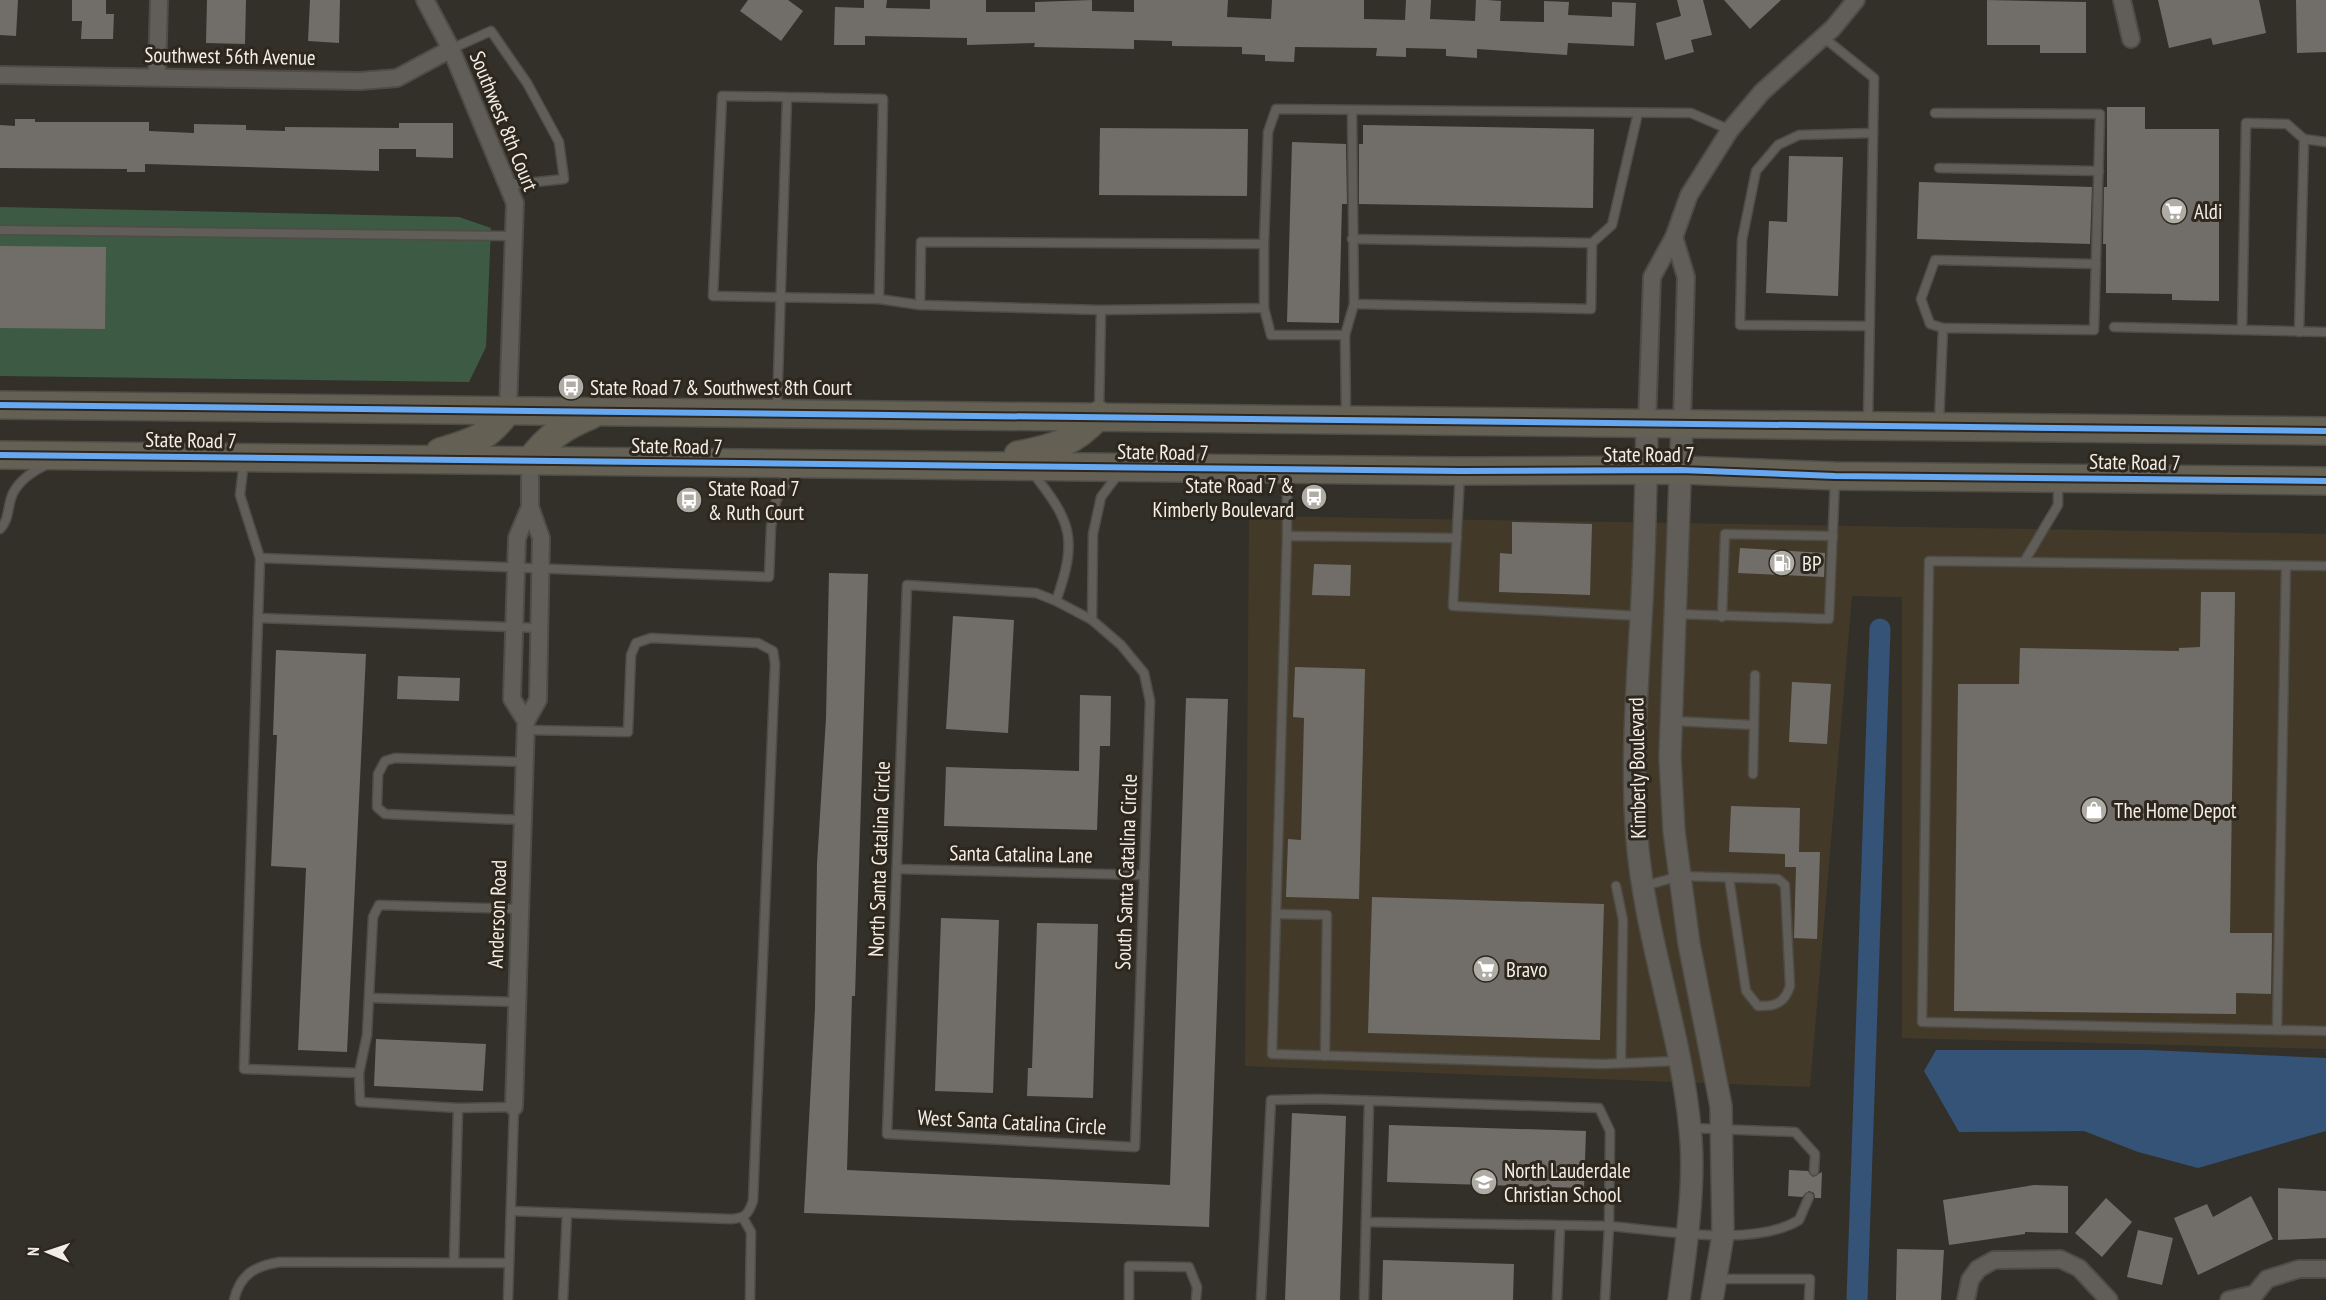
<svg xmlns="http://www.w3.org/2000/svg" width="2326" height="1300" viewBox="0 0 2326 1300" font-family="'PT Sans Narrow',sans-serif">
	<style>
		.built { fill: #423929 }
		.green { fill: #3d5a44 }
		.water { fill: #345376 }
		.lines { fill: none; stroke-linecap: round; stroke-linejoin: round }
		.canal { stroke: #345376; stroke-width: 21 }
		.building { fill: #716e69 }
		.service-casing { stroke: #4e4c46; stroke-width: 11 }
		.minor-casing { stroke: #4e4c46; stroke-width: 20 }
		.tertiary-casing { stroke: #4e4c46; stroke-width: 24 }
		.primary-casing { stroke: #4e4c46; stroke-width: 30 }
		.service { stroke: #615e59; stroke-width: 8 }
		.minor { stroke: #615e59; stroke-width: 16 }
		.tertiary { stroke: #615e59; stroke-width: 21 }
		.primary { stroke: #646054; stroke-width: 27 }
		.cycleway-casing { stroke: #2d271d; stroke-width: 10 }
		.cycleway { stroke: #66a8f1; stroke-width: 6 }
		.labels { text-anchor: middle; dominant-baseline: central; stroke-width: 6; stroke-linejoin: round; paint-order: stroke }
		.street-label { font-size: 21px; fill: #f2eee7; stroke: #2d271d }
		.poi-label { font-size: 21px; fill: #f2eee7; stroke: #2d271d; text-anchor: start }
	</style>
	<rect width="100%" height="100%" fill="#33302a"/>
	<path class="built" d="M1249,516L2326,534V1049L1902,1038V597L1852,596L1810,1087L1245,1066Z"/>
	<path class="green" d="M0,207L459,217L491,228L486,347L469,382L0,376Z"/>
	<path class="water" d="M1936,1050H2149L2326,1058V1131L2198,1168L2138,1152L2084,1131L1959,1132L1924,1071Z"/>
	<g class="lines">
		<path class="canal" d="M1857,1300L1880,629"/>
	</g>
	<g class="building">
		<path d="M0,0H18L16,36L0,35Z"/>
		<path d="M72,0H106V14H114L113,39H81L82,21H72Z"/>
		<path d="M207,0H246L245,44L206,43Z"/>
		<path d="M310,0H340L339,43L308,41Z"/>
		<path d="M748,0H788L803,11L781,41L740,11Z"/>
		<path d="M864,0H887L886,8L930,9V0H986V12H1035V2L1092,0V11L1134,12V0H1228L1227,17L1271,19L1272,0H1364V19L1405,20L1406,0H1431L1430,19L1475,21L1476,0H1487L1501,1L1500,21L1544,22V1L1569,2L1568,15L1612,17V2L1636,3L1634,46L1568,43L1567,55L1477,49V58L1446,56V49L1406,48V57L1376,56L1377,48L1295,47L1294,62L1265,61V55L1242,54V47L1172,46V41L1134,40V49L1034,47L1035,43L967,45V38L865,36V45H834L835,7L864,8Z"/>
		<path d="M1677,0H1703L1712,35L1691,40L1694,52L1665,60L1656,23L1681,16Z"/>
		<path d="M1724,0H1781L1750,29Z"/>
		<path d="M1987,0L2086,2V53H2040V45H1987Z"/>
		<path d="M2158,0H2259L2266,33L2213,45L2211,38L2169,48Z"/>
		<path d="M2296,0H2326V52L2297,53Z"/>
		<path d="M2107,107H2145V129H2219V301L2172,300V294L2106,293V244H2103L2104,187H2107Z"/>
		<path d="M15,119H35V122H149V131L194,133V124L246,125V130L285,131V127L399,128V123H453V158L416,157V149H379V171L145,164V172H127V169L0,168V125L15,126Z"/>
		<path d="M1363,125L1594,129L1593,208L1359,204V144H1363Z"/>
		<path d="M1100,128L1248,129L1247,196L1099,195Z"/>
		<path d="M1292,142L1346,144L1347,204H1342L1339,323L1287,322Z"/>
		<path d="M1789,156L1843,157L1838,296L1766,293L1769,221L1787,222Z"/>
		<path d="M1919,182L2092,187L2090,244L1917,239Z"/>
		<path d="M0,246L106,247L105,329L0,328Z"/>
		<path d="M1512,522L1592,524L1590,595L1499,592L1500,553L1512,554Z"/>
		<path d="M1740,548L1825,553L1824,577L1738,573Z"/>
		<path d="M1314,564L1351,565L1350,596L1312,595Z"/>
		<path d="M829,573L868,574L855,996H852L847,1170L1170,1185L1186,698L1228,699L1209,1227L804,1213L815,1009L817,864L826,718Z"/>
		<path d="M2201,592H2235L2230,933H2272L2271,994L2236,993V1014L1954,1011L1958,684H2019L2020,648L2179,651V648L2200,647Z"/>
		<path d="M953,616L1014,620L1008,733L946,729Z"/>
		<path d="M276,650L366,654L347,1052L298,1050L306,868L271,866L277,735H273Z"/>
		<path d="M1295,667L1365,669L1359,899L1286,897L1288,839L1301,840L1304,718L1293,717Z"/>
		<path d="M398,676L460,678L459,701L397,699Z"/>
		<path d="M1792,682L1831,684L1827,744L1789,742Z"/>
		<path d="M1080,695L1111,696L1110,746H1100L1097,830L944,826L946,767L1079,771Z"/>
		<path d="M1731,806L1800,808L1799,852H1820L1817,939L1794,938L1796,867H1785V854L1729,852Z"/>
		<path d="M1372,897L1604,904L1600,1040L1368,1033Z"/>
		<path d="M941,918L999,920L993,1093L935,1091Z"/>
		<path d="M1037,923L1098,924L1093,1098L1027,1096L1028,1068H1032Z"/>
		<path d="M376,1039L486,1044L483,1091L374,1086Z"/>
		<path d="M1292,1113L1346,1116L1340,1300H1285Z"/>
		<path d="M1389,1125L1586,1131L1584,1188L1387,1182Z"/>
		<path d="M1789,1170L1808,1171L1813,1177L1822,1172L1821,1198H1815L1814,1193L1809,1191L1802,1197L1788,1196Z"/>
		<path d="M2034,1185L2068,1186V1233L2025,1232V1234L1949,1245L1943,1200Z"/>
		<path d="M2278,1188L2326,1191V1238L2278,1240Z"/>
		<path d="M2251,1196L2273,1239L2198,1275L2174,1218L2207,1204L2213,1217Z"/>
		<path d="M2106,1198L2132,1222L2102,1257L2075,1233Z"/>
		<path d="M2138,1230L2173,1238L2162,1285L2127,1277Z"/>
		<path d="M1897,1249L1944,1250L1941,1300H1896Z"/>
		<path d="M1383,1260L1514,1264L1513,1300H1382Z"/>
	</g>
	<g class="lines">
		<defs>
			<g id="service">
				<path d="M1823,37L1874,78L1868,423"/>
				<path d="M451,49L491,31L527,83L559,142L564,179L508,185"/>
				<path d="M1935,113L2100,114L2094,330L1943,328L1939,423"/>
				<path d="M2304,139L2326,142"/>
				<path d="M1939,168L2099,171"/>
				<path d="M0,230L514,236"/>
				<path d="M1352,239L1592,243L1591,309L1354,304"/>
				<path d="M1592,243L1612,225L1638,113"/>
				<path d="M1264,244L1268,132L1276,109L1691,113L1730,130"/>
				<path d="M879,299L920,305"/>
				<path d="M1264,308L1271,335H1345L1346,416"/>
				<path d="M1869,326L1740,325L1742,240L1756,171L1778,145L1799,135L1873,133"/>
				<path d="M2114,327L2326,332"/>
				<path d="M1943,328L1930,324L1921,299L1935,260L2096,264"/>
				<path d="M2242,330L2246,123L2287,124L2304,139L2299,332"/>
				<path d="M1345,335L1354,304L1352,110"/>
				<path d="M777,409L787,97L722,96L713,296L879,299L883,99L787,97"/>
				<path d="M1099,412L1101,310L1264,308V244L921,242L920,305L1101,310"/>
				<path d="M244,461L240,495L260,558L258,618"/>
				<path d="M1032,472C1072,522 1078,539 1056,601"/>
				<path d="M1460,474L1453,606L1641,616"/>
				<path d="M0,529C10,519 7,506 13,493C20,480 33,471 46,465"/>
				<path d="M1287,536V473"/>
				<path d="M1457,538L1287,536L1272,1054L1602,1064L1678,1061"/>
				<path d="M260,558L769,577L771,527L776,501L785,485L786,466"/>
				<path d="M2024,562L2058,505V482"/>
				<path d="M2326,566L1929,561L1922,1022L2326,1031"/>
				<path d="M907,585L1036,593L1056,601L1092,620L1121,645L1144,673L1150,701L1135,1147L887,1134Z"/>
				<path d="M1675,614L1829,619L1835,480"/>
				<path d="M1722,617L1725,534L1833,536"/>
				<path d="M1092,620L1093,534L1101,497L1120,472"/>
				<path d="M1672,721L1754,725L1755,675"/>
				<path d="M1753,774L1754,725"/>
				<path d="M523,820L385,814L377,807L378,774L385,761L395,758L525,762"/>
				<path d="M897,869L1144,875"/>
				<path d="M1616,886L1623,920L1621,1063"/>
				<path d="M1644,886L1680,876L1778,879L1785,885L1790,986C1785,1002 1776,1007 1758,1006L1746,991L1729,878"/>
				<path d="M1276,914L1327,915L1325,1056"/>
				<path d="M370,998L517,1002"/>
				<path d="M2277,1030L2286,566"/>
				<path d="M359,1073L367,1035L373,917L379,905L520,909"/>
				<path d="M458,1108L360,1102L359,1073L244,1069L258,618L539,628"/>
				<path d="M1691,1128L1795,1132L1815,1154L1814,1171"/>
				<path d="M511,1211L731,1219C745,1218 748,1215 753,1201L756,1126L775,664L773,651L758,643L651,638L636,643L631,655L628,732L526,730"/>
				<path d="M743,1218L751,1232L750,1300"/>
				<path d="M454,1262L458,1108L514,1107L508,1300"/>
				<path d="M1717,1279H1810L1809,1300"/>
				<path d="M234,1300C240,1274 255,1266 280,1262L509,1263"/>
				<path d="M563,1300L567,1213"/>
				<path d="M1129,1300V1266L1189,1267L1197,1287L1196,1300"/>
				<path d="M1261,1300L1271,1100L1320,1099L1599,1108L1610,1131L1609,1226L1366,1222L1369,1101"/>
				<path d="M1364,1300L1366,1222"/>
				<path d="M1557,1300L1560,1226"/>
				<path d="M1605,1300L1609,1226C1661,1230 1754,1248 1799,1220L1809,1197"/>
			</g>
			<g id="minor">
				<path d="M425,0L451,49L515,203L508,410"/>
				<path d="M2122,0L2131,39"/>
				<path d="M0,75L360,81L397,78L451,49"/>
				<path d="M157,77L159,0"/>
				<path d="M1674,237L1686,277L1682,424"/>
				<path d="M1647,423L1652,277L1674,237L1689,195L1730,130L1762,92L1833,28L1856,0"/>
				<path d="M526,721L512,699L517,538L530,507"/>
				<path d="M514,1107L526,721L538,700L541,538L530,507V461"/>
				<path d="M1966,1300L1970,1280L1978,1269L1994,1260L2060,1259L2079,1268L2109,1300"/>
				<path d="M2229,1300L2255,1294L2267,1279L2299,1269H2326"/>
			</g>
			<g id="tertiary">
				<path d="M1647,423C1646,488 1645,553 1641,618C1637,692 1631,765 1637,839C1645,938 1681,1031 1690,1129C1696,1181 1686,1248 1679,1300"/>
				<path d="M1682,424L1670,757L1674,831L1689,944L1721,1106L1723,1235L1712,1300"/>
			</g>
			<g id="primary">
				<path d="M0,405L2326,431"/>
				<path d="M440,452C473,442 487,439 508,410"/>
				<path d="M0,455L1460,471L1681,470L1835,476L2326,481"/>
				<path d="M1018,455C1054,448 1074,443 1099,415"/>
				<path d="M530,461C548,437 564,426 591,415"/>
			</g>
		</defs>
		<use href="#service" class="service-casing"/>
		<use href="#minor" class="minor-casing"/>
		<use href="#tertiary" class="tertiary-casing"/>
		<use href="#primary" class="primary-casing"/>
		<use href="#service" class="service"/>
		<use href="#minor" class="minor"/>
		<use href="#tertiary" class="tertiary"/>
		<use href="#primary" class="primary"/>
		<defs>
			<g id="cycleway">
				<path d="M0,405L2326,431"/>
				<path d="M0,455L1460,471L1681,470L1835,476L2326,481"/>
			</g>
		</defs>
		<use href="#cycleway" class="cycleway-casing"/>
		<use href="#cycleway" class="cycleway"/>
	</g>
	<defs>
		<symbol id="supermarket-disc" viewBox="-11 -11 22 22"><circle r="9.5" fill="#afaca5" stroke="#2d271d"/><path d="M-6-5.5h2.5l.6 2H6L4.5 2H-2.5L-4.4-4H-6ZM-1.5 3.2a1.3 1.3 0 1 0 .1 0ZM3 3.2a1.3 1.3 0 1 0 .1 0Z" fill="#fff"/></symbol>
		<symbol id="bus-disc" viewBox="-11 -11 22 22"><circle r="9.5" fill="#afaca5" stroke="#2d271d"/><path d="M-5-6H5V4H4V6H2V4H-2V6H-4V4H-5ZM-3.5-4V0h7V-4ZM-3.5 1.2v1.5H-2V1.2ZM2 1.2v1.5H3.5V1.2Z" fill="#fff"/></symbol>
		<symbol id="fuel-disc" viewBox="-11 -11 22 22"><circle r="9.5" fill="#afaca5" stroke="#2d271d"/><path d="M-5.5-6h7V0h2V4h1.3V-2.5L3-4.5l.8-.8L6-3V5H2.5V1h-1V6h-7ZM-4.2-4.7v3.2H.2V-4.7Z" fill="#fff"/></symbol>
		<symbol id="shop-disc" viewBox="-11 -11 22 22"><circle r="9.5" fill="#afaca5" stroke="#2d271d"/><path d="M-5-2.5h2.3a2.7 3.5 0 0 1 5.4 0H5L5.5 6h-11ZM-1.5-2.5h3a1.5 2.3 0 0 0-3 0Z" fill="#fff"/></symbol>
		<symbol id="school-disc" viewBox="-11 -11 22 22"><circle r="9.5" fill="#afaca5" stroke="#2d271d"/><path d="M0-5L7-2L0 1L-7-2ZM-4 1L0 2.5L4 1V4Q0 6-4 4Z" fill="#fff"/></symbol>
	</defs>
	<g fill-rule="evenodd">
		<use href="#supermarket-disc" x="2159" y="196" width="30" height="30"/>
		<use href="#bus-disc" x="556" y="372" width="30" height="30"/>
		<use href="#bus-disc" x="1299" y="482" width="30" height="30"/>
		<use href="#bus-disc" x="674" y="485" width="30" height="30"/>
		<use href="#fuel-disc" x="1767" y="548" width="30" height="30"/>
		<use href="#shop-disc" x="2079" y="795" width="30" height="30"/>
		<use href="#supermarket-disc" x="1471" y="954" width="30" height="30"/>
		<use href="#school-disc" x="1469" y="1167" width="30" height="30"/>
	</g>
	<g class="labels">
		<g class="street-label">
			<text transform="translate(230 56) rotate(1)">Southwest 56th Avenue</text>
			<text transform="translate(504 121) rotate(68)">Southwest 8th Court</text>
			<text transform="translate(191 440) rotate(1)">State Road 7</text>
			<text transform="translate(677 446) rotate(1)">State Road 7</text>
			<text transform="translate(1163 452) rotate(1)">State Road 7</text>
			<text x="1649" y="454">State Road 7</text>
			<text transform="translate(2135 462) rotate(1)">State Road 7</text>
			<text transform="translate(1637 768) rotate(-91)">Kimberly Boulevard</text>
			<text transform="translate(1021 854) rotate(1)">Santa Catalina Lane</text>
			<text transform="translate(879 859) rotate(-88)">North Santa Catalina Circle</text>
			<text transform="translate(1126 872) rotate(-88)">South Santa Catalina Circle</text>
			<text transform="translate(497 914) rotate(-88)">Anderson Road</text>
			<text transform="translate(1012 1122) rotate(3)">West Santa Catalina Circle</text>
		</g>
		<g class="poi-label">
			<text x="2194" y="211">Aldi</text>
			<text x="590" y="387">State Road 7 &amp; Southwest 8th Court</text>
			<text x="1294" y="485" text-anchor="end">State Road 7 &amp;<tspan x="1294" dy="24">Kimberly Boulevard</tspan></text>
			<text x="708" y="488">State Road 7<tspan x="708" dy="24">&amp; Ruth Court</tspan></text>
			<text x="1802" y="563">BP</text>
			<text x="2114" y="810">The Home Depot</text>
			<text x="1506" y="969">Bravo</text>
			<text x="1504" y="1170">North Lauderdale<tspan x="1504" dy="24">Christian School</tspan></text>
		</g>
	</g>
	<g transform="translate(48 1252) rotate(272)" stroke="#2d271d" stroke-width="4.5" paint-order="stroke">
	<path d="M0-4.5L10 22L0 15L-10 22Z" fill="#f2eee7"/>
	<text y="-9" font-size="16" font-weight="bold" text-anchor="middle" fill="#f2eee7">N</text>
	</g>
</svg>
